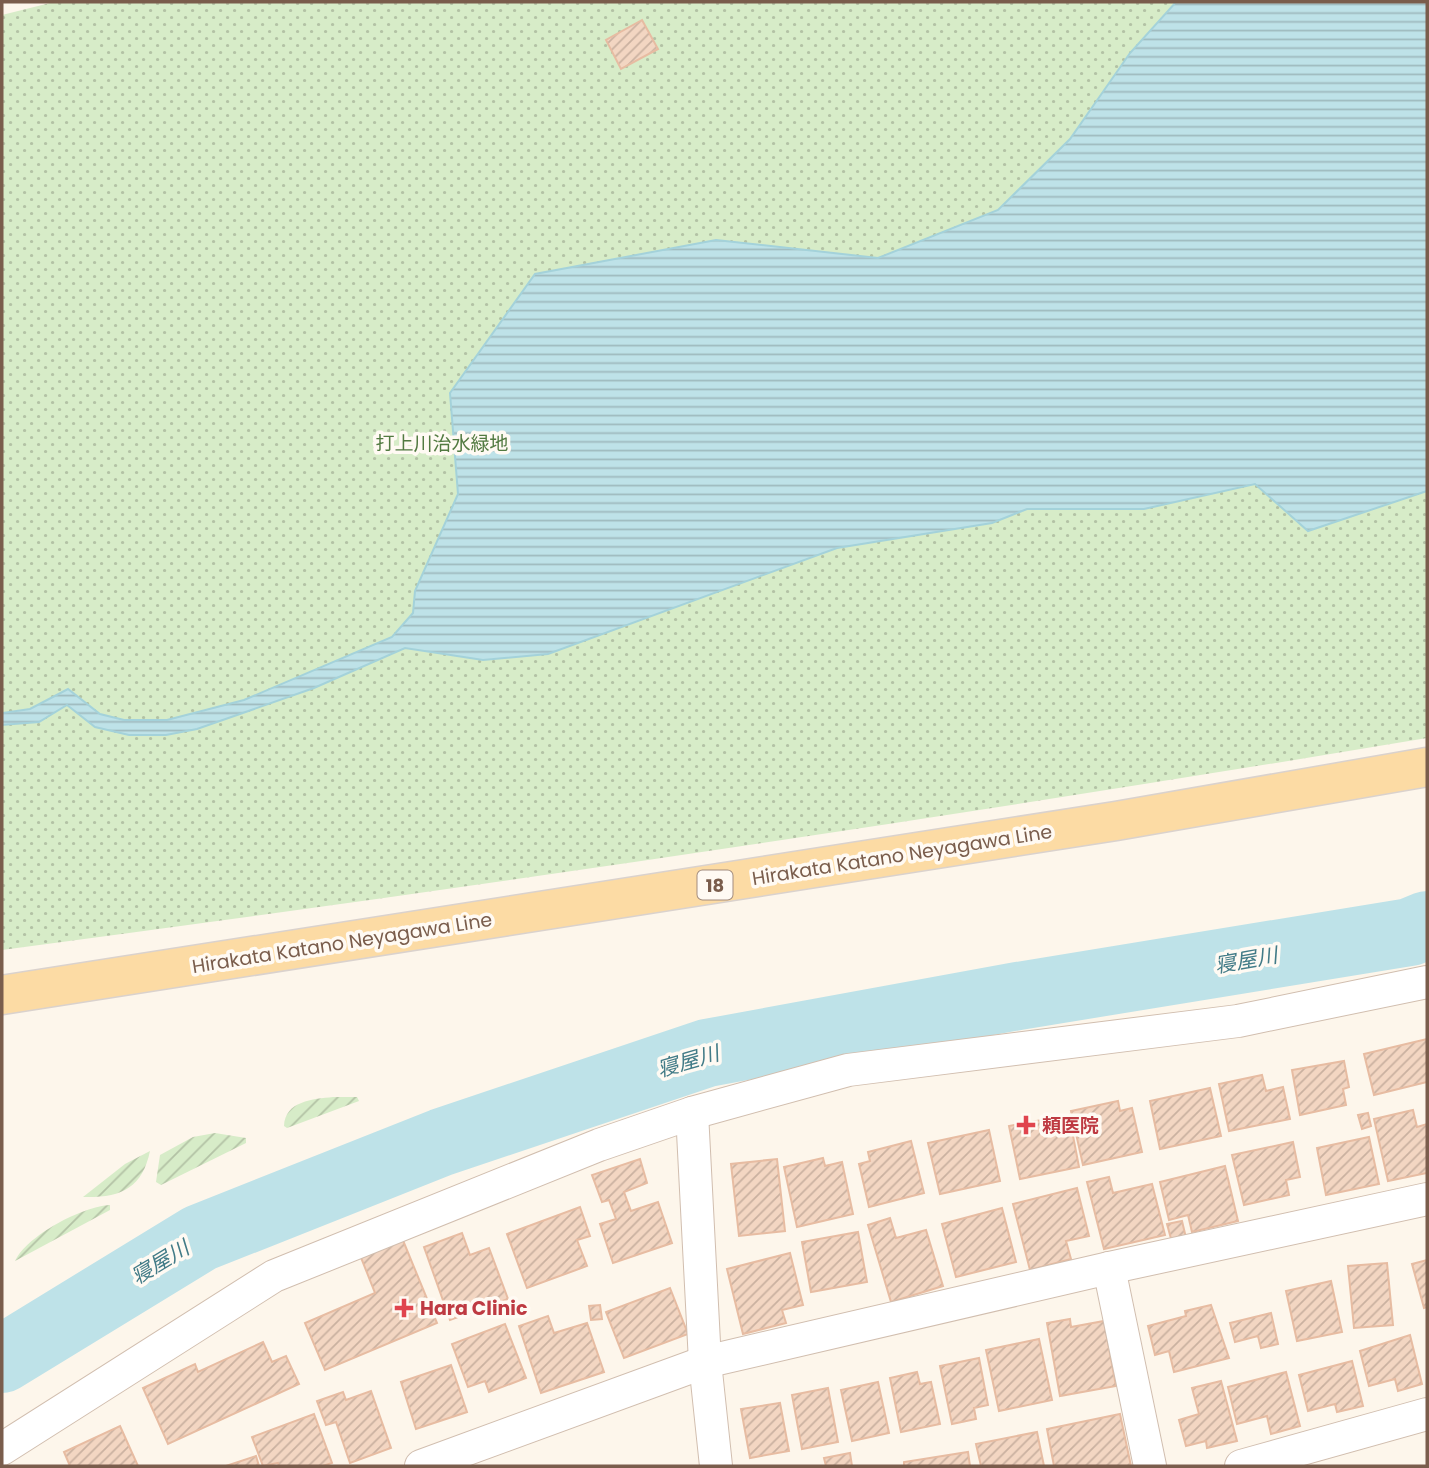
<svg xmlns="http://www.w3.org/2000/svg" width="1429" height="1468" viewBox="0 0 1429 1468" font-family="Poppins,'Noto Sans JP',sans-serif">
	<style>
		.park { fill: url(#park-dots) }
		.garden { fill: url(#garden-furrows) }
		.water { fill: url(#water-rules); stroke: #a4d2da; stroke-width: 2 }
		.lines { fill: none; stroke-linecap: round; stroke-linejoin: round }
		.river { stroke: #bee2e8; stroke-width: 68 }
		.building { fill: url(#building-hatch); stroke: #e7bca2; stroke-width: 2 }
		.minor-casing { stroke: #d1beaf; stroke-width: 34 }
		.primary-casing { stroke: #dad2cd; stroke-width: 41 }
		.minor { stroke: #fff; stroke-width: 32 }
		.primary { stroke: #fcdba4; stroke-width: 38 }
		.health-dot { fill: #e0444e; stroke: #fffaf3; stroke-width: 2.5 }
		.labels { text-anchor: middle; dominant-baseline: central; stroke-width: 7; stroke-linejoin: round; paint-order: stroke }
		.shield { fill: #fffaf3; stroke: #a28c7e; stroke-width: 2 }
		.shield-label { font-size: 18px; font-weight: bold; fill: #7a5d4c }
		.park-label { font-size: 19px; fill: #527a41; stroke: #fffaf3 }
		.street-label { font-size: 19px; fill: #7a5d4c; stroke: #fffaf3 }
		.health-label { font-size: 19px; font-weight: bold; fill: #be3a42; stroke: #fffaf3; text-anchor: start }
		.water-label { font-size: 21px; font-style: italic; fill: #427b87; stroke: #fffaf3 }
	</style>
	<defs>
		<pattern id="park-dots" width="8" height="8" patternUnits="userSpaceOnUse" patternTransform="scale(1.75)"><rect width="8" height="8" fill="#d7ecc8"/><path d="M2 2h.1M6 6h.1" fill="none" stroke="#b3c2a5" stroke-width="1.8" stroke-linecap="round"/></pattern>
		<pattern id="garden-furrows" width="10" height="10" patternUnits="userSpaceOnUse" patternTransform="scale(1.75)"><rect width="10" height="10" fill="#d7ecc8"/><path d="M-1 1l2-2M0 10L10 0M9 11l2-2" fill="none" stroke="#b3c2a5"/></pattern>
		<pattern id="water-rules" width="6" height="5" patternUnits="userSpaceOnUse" patternTransform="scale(1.75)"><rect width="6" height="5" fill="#bee2e8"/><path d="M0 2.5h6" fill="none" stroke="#9fbabe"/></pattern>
		<pattern id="building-hatch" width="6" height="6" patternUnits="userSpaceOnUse" patternTransform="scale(1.75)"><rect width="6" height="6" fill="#f3d6c2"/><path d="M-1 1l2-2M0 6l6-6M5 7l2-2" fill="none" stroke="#cab1a0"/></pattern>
	</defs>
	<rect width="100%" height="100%" fill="#fdf6eb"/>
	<path class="park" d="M54,2H1427V738C954,817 478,887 2,950V15Z"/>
	<g class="garden">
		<path d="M333,1097H357L359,1101L287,1128L284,1126C285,1101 313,1099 333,1097Z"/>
		<path d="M215,1133L246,1138V1143L161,1185L156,1182L160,1155L193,1137Z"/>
		<path d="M150,1151C142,1189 120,1198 83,1197L125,1164Z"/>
		<path d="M110,1205V1210L15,1261C26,1236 83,1206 110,1205Z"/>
	</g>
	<path class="water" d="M1176,2H1427V491L1308,531L1255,484L1144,509H1027L992,523L837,548L548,654L483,660L405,648L314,688L197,729L166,735H129L95,727L67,705L39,722L2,725V713L30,709L68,689L100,714L124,720H167L244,700L392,637L413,613L415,591L458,494L450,393L535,274L716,240L878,258L998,210L1070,139L1130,53Z"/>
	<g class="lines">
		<path class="river" d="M2,1359L200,1238L442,1142L707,1053L1018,996L1410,932L1427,925"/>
	</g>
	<g class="building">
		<path d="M642,20L658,49L621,69L606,40Z"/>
		<path d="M1427,1039V1082L1374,1095L1364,1054Z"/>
		<path d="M1344,1061L1349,1087L1343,1089L1346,1105L1300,1115L1292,1070Z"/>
		<path d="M1262,1075L1266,1091L1283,1087L1290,1119L1229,1131L1219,1084Z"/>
		<path d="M1210,1088L1221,1136L1160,1149L1150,1101Z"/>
		<path d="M1118,1101L1120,1111L1132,1108L1142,1152L1083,1165L1071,1111Z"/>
		<path d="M1413,1110L1417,1127L1427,1124V1173L1388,1181L1374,1119Z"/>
		<path d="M1368,1113L1371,1126L1362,1129L1358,1115Z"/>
		<path d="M1069,1115L1079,1167L1020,1179L1009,1126Z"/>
		<path d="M989,1130L1000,1181L940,1194L928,1143Z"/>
		<path d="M1369,1137L1379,1184L1326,1195L1317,1148Z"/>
		<path d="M911,1141L924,1193L869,1207L859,1164L870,1161L868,1152Z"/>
		<path d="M1293,1142L1300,1177L1286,1180L1289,1195L1244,1205L1232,1155Z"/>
		<path d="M823,1158L825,1166L842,1162L853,1214L797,1227L784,1167Z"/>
		<path d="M640,1159L647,1183L624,1192L631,1211L658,1202L672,1243L613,1263L600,1224L616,1219L609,1200L602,1202L592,1175Z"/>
		<path d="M777,1159L785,1231L739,1236L731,1164Z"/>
		<path d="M1225,1166L1238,1221L1192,1232L1188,1215L1169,1220L1160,1182Z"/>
		<path d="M1109,1177L1113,1193L1152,1184L1165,1235L1104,1249L1087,1182Z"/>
		<path d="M1077,1188L1089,1236L1066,1241L1071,1259L1030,1270L1013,1204Z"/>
		<path d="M580,1207L590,1236L577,1240L587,1266L527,1288L507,1234Z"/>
		<path d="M1002,1208L1016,1262L956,1277L942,1224Z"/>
		<path d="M890,1218L896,1238L926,1230L943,1286L891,1302L868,1225Z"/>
		<path d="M1182,1221L1187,1242L1173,1246L1167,1224Z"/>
		<path d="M858,1232L867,1282L811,1292L802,1242Z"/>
		<path d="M462,1233L470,1255L489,1248L508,1299L450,1320L424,1247Z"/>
		<path d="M402,1238L437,1323L325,1370L305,1323L375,1293L360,1255Z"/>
		<path d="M790,1253L803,1305L782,1310L786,1323L743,1334L727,1269Z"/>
		<path d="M1427,1260V1307L1424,1308L1412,1264Z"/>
		<path d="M1387,1263L1393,1325L1354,1328L1348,1266Z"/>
		<path d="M1331,1281L1342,1332L1297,1341L1286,1291Z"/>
		<path d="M670,1288L688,1334L624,1358L606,1312Z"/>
		<path d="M600,1305L602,1319L591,1320L589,1306Z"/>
		<path d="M1211,1305L1229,1358L1174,1372L1169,1351L1155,1355L1148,1326L1186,1316L1185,1311Z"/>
		<path d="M1271,1313L1278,1344L1261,1348L1258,1336L1235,1342L1230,1323Z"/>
		<path d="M548,1316L554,1333L587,1323L604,1372L541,1393L519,1326Z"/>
		<path d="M1070,1319L1071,1327L1104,1321L1116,1386L1060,1396L1047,1323Z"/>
		<path d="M505,1324L526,1378L489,1392L485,1381L468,1387L452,1344Z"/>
		<path d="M1410,1335L1422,1384L1398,1391L1395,1379L1369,1386L1360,1351Z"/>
		<path d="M1039,1339L1052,1400L999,1411L986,1350Z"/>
		<path d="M263,1342L272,1362L286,1356L299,1384L168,1444L143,1388L195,1364L198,1372Z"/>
		<path d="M979,1358L988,1405L974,1408L976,1419L952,1424L940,1366Z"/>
		<path d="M1352,1361L1363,1406L1337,1412L1335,1404L1308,1411L1299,1375Z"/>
		<path d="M451,1365L467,1412L416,1429L401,1382Z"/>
		<path d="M917,1372L920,1384L931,1382L940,1424L901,1432L890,1378Z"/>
		<path d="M1286,1372L1300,1426L1271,1434L1267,1416L1237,1424L1228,1387Z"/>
		<path d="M1221,1381L1237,1441L1207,1448L1206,1441L1186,1446L1179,1420L1199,1414L1192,1388Z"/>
		<path d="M878,1382L889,1433L852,1441L841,1390Z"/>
		<path d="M828,1388L838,1442L802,1449L792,1395Z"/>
		<path d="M371,1391L391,1448L350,1463L336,1422L326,1425L317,1401L343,1392L346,1400Z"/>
		<path d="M780,1403L789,1451L750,1458L741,1409Z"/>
		<path d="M314,1414L332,1463L323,1466H279L278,1463L263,1466L252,1437Z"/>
		<path d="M1120,1414L1131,1466H1054L1047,1429Z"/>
		<path d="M120,1426L138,1466H70L64,1452Z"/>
		<path d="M1037,1432L1044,1466H981L976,1444Z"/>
		<path d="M968,1452L970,1466H904V1462Z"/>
		<path d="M850,1453L852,1466H826L824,1458Z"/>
		<path d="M256,1456L259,1466H226Z"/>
	</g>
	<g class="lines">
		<defs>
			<g id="minor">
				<path d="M692,1113L705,1362L716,1466"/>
				<path d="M1109,1268L1150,1466"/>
				<path d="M2,1449L274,1276L599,1145L692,1113L848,1070L1238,1021L1427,982"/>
				<path d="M421,1466L705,1362L1109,1268L1427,1199"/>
				<path d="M1241,1466L1427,1414"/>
			</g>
			<path id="primary" d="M2,995L1116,821L1427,767"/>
		</defs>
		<use href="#minor" class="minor-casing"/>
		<use href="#primary" class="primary-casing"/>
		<use href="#minor" class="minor"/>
		<use href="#primary" class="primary"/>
	</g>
	<g class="health-dot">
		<path d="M1022.5 1114.5h7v7h7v7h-7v7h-7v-7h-7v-7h7z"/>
		<path d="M400.5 1297.5h7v7h7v7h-7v7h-7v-7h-7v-7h7z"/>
	</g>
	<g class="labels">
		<rect class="shield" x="697.5" y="870.5" width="35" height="29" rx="5"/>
		<g class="shield-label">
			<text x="715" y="885">18</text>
		</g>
		<g class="park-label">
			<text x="442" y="443">打上川治水緑地</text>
		</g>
		<g class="street-label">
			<text transform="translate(902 855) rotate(-9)">Hirakata Katano Neyagawa Line</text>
			<text transform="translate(342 943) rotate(-9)">Hirakata Katano Neyagawa Line</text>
		</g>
		<g class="health-label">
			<text x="1042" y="1125">頼医院</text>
			<text x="420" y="1308">Hara Clinic</text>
		</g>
		<g class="water-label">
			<text transform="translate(1246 960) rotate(-10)">寝屋川</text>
			<text transform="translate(688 1061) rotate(-16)">寝屋川</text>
			<text transform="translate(160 1262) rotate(-31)">寝屋川</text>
		</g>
	</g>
	<rect width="1429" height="1468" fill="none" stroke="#7a5d4c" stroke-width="7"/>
</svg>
